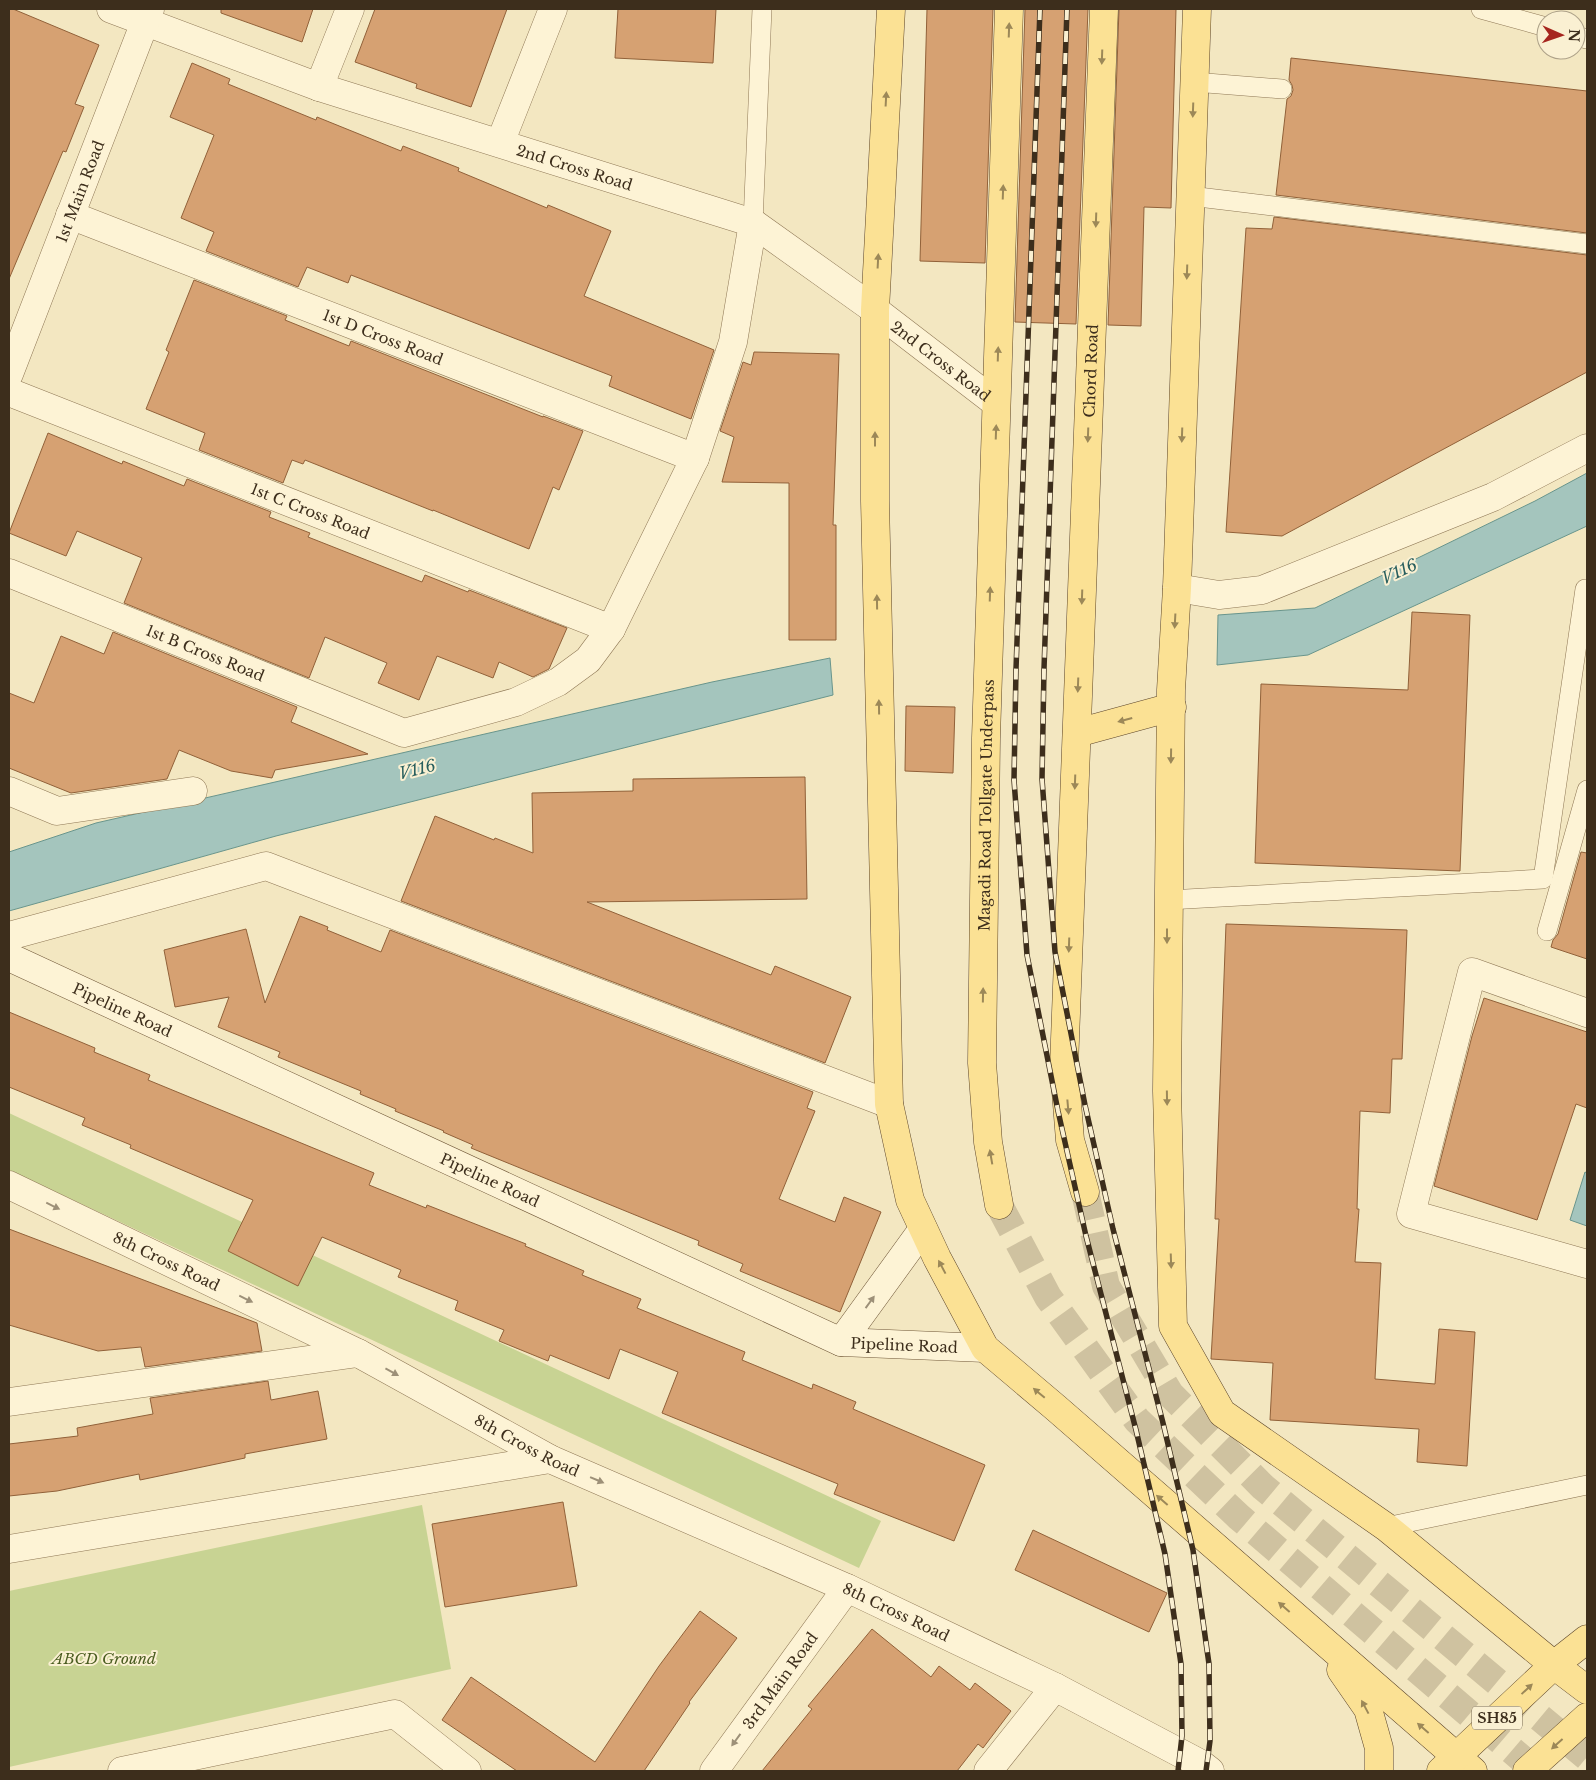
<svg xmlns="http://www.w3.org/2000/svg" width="1596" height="1780" viewBox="0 0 1596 1780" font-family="'Libre Baskerville',serif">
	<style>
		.green { fill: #c8d393 }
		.water { fill: #a4c5bd; stroke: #69958c }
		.building { fill: #d6a172; stroke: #916139 }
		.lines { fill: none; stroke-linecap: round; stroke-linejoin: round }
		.primary-tunnel { stroke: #cfc2a0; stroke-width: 28; stroke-dasharray: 28 14; stroke-linecap: butt }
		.lane-casing { stroke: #8f7856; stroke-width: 20 }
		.street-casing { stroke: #8f7856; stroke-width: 29 }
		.secondary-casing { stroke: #715839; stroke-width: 29 }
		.primary-casing { stroke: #5c452b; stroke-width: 29 }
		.lane { stroke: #fdf3d5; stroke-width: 19 }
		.street { stroke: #fdf3d5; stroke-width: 28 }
		.secondary { stroke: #fdf3d5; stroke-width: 28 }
		.primary { stroke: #fbe194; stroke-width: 28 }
		.rail-casing { stroke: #3d2e1c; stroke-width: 5.5 }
		.rail { stroke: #faf0d2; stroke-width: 4; stroke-dasharray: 11; stroke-linecap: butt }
		.oneway { fill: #9c8858 }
		.oneway2 { fill: #9d9078 }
		.labels { text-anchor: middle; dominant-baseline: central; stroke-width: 4; stroke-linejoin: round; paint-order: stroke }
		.shield { fill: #faf0d2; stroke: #766853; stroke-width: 1 }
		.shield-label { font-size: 14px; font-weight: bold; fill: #3d2e1c }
		.street-label { font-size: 15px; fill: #3d2e1c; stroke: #faf0d2 }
		.park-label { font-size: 15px; font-style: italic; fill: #4a5c20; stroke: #faf0d2 }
		.water-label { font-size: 16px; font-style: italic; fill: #295f5e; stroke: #faf0d2 }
	</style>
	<rect width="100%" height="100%" fill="#f3e7c1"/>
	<g class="green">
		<path d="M9,1113L881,1521L859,1568L9,1170Z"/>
		<path d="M422,1505L451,1669L9,1767V1591Z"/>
	</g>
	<g class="water">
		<path d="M1587,473V526L1308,655L1217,665L1218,615L1315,608L1535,501Z"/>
		<path d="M830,658L833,695L276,836L9,911V852L96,823L712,682Z"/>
		<path d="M1585,1172L1587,1173V1226L1570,1220Z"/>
	</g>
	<g class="building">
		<path d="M9,9H13L99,45L75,104L84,107L66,152L63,151L9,279Z"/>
		<path d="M221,9H313L302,42L221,13Z"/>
		<path d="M375,9H507L471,107L416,88L417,84L355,62Z"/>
		<path d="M618,9H716L713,63L615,58Z"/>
		<path d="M927,9H993L985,263L920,261Z"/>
		<path d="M1025,9H1088L1076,324L1015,322Z"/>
		<path d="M1119,9H1176L1171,208L1144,207L1141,326L1108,325Z"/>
		<path d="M1291,58L1587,91V233L1276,195L1287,99L1291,96L1293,90L1292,85L1289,80Z"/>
		<path d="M192,63L230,79L228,84L316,120L317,117L401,151L403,146L459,168L458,171L547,208L548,205L611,231L584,296L714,350L691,419L609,386L612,376L351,275L348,283L307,267L298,287L206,251L214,232L181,218L214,135L170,117Z"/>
		<path d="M1274,217L1587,255V372L1282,536L1226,532L1246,228L1272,229Z"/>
		<path d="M194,280L287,316L285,320L349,346L351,341L543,417V416L583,431L559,490L553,487L529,549L433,510V511L305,460L303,464L292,460L283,483L199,450L205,433L146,409L169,352L166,350Z"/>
		<path d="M754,352L839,354L833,525H836V640H789V483L722,482L734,437L720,431L743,362L751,365Z"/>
		<path d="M48,433L122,464L123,461L184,486L187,479L271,512L269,517L310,533L308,537L422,582L425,575L468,592L469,590L567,628L549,669L533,677L499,662L493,678L437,656L419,700L378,683L387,663L325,637L309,678L124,603L142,558L77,531L66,556L9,533Z"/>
		<path d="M1412,612L1470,615L1460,871L1255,863L1261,684L1408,690Z"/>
		<path d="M113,632L297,707L291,722L368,754L275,770L272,778L231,771L179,750L167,779L71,793L9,768V693L34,703L61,636L104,654Z"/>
		<path d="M906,706L955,707L953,773L905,771Z"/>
		<path d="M805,777L807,899L587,902L771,975L775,966L851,997L825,1063L401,901L435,816L494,840L495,838L533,853L532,793L633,791V779Z"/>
		<path d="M1581,852L1587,853V959L1551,947L1553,940L1558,934Z"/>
		<path d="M300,916L328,927L327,930L381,952L390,930L813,1092L807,1108L815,1111L779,1199L835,1222L844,1197L881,1212L840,1312L740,1271L743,1264L698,1245L699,1241L471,1148L473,1145L443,1132L444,1131L395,1111L396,1109L360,1094L361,1091L278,1057L280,1052L218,1027L229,997L175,1007L164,950L246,929L265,1003Z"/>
		<path d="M1226,924L1407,930L1402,1059H1392L1390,1113L1360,1111L1357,1209H1359L1355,1262L1381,1263L1375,1379L1435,1384L1439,1329L1475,1332L1467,1466L1417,1462L1419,1429L1270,1420L1273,1363L1211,1359L1219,1219H1215Z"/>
		<path d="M1484,998L1587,1032V1108L1576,1104L1537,1220L1434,1186L1472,1036Z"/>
		<path d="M9,1012L95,1048L94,1052L150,1075L148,1080L374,1173L369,1185L426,1208L427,1205L526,1244L525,1246L584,1271L582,1275L641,1299L637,1308L745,1352L742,1360L812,1389L813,1384L856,1402L853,1409L985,1465L954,1541L834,1494L838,1484L662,1413L678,1372L620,1349L609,1379L550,1355L548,1361L499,1341L504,1330L455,1310L458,1301L398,1277L401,1270L322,1237L298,1286L228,1251L253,1200L130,1148L131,1145L82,1125L85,1118L9,1087Z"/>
		<path d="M9,1229L257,1323L262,1351L145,1367L141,1347L98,1351L9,1325Z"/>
		<path d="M268,1381L271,1400L318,1391L327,1439L245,1454V1458L140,1480L139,1474L57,1491L9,1496V1444L78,1436L77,1428L153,1414L150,1398Z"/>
		<path d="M563,1502L577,1586L445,1607L432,1524Z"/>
		<path d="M1033,1530L1167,1593L1149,1632L1015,1570Z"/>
		<path d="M700,1611L737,1638L689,1702L690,1703L644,1771H517L442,1720L471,1677L595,1762L659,1666Z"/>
		<path d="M872,1629L931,1677L939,1666L970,1690L975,1683L1011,1711L983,1748L978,1744L957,1771H762L812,1709L808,1706Z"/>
	</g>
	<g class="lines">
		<g class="primary-tunnel">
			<path d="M1085,1192L1106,1286L1170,1394L1263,1487L1587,1757"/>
			<path d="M999,1205L1048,1297L1137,1420L1239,1517L1536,1771"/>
		</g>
		<defs>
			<g id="lane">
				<path d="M1481,9L1546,27"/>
				<path d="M1576,36L1587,39"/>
				<path d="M1194,82L1282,89"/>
				<path d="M1190,196L1587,244"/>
				<path d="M753,223L762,9"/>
				<path d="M1168,900L1543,879L1585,589"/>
				<path d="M1547,931L1587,790"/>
				<path d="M1386,1527L1587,1485"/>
			</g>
			<g id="street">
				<path id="s1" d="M111,9L319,87L753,223L875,310L996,403"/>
				<path d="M319,87L350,9"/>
				<path d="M500,143L553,9"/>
				<path id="s2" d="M70,215L695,458"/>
				<path id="s3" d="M9,374L150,9"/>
				<path id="s4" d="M9,392L611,629"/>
				<path id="s5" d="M9,573L404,733L516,702L558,682L588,660L611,629L695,458L733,342L753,223"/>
				<path d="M1177,588L1219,595L1262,590L1493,497L1587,448"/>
				<path d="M9,791L57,811L193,791"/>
				<path d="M9,936L266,866L889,1104"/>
				<path d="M1587,1013L1472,972L1411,1214L1587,1264"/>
				<path id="s6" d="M9,1185L358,1353L550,1459L847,1588L1055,1687"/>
				<path d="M9,1402L358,1353"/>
				<path d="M9,1549L550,1459"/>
				<path d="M122,1771L395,1714L467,1771"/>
				<path id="s7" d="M714,1771L847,1588"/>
				<path d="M988,1771L1055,1687L1201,1764L1210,1771"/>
			</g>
			<g id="secondary">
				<path id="s8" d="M9,957L841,1342L985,1348"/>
				<path d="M841,1342L923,1229"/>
			</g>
			<g id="primary">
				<path d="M891,9L875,310V501L889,1104L910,1200L937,1258L985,1348L1056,1408L1473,1771"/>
				<path d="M1197,9L1177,588L1171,690L1167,1091L1173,1326L1222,1413L1386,1527L1554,1665L1587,1690"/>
				<path d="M1077,733L1172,707"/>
				<path id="s9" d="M1085,1192L1070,1140L1064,1066L1104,9"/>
				<path id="s10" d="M999,1205L988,1142L982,1063L986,738L1009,9"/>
				<path d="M1341,1670L1368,1709L1379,1748V1771"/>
				<path d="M1441,1771L1554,1665L1587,1639"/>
				<path d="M1527,1771L1587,1717"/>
			</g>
		</defs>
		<use href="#lane" class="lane-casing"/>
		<use href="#street" class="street-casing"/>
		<use href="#secondary" class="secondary-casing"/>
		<use href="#primary" class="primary-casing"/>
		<use href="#lane" class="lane"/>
		<use href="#street" class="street"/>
		<use href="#secondary" class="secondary"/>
		<use href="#primary" class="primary"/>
		<defs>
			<g id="rail">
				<path d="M1040,9L1016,669L1014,780L1027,955L1058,1111L1086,1236L1136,1430L1165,1554L1181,1664L1182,1736L1178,1771"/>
				<path d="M1067,9L1044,669L1042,779L1055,952L1085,1105L1113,1229L1163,1423L1193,1550L1209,1664L1210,1741L1206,1771"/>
			</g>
		</defs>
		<use href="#rail" class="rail-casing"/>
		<use href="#rail" class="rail"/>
	</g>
	<defs><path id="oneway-solid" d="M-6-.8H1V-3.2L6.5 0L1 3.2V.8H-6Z" transform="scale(1.25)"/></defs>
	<g class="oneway">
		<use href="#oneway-solid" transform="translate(1009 30) rotate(-88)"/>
		<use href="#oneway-solid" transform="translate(1102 57) rotate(92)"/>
		<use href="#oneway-solid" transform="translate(886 99) rotate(-87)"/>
		<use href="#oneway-solid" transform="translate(1193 110) rotate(92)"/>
		<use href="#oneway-solid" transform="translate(1003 192) rotate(-88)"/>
		<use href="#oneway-solid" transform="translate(1096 220) rotate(92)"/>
		<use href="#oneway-solid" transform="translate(878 261) rotate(-87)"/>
		<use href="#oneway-solid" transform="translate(1187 272) rotate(92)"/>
		<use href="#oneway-solid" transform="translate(998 354) rotate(-88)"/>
		<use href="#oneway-solid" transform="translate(996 432) rotate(-88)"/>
		<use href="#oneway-solid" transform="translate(1088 435) rotate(92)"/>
		<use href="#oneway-solid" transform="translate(1182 435) rotate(92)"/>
		<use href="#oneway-solid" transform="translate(875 439) rotate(-90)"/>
		<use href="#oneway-solid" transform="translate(990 594) rotate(-88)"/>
		<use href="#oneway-solid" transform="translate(1082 597) rotate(92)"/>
		<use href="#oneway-solid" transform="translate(877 602) rotate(-91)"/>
		<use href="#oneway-solid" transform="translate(1175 621) rotate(93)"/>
		<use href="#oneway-solid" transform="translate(1078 685) rotate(92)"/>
		<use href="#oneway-solid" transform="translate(879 707) rotate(-91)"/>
		<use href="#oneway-solid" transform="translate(1125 720) rotate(165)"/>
		<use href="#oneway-solid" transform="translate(1171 756) rotate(91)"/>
		<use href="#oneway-solid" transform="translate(1075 782) rotate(92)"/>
		<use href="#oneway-solid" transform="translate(1167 936) rotate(90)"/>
		<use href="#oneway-solid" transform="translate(1069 945) rotate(92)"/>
		<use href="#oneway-solid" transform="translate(983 995) rotate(-89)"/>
		<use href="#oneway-solid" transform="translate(1167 1098) rotate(89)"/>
		<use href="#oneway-solid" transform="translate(1068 1107) rotate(85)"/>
		<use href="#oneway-solid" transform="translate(991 1157) rotate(-100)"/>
		<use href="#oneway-solid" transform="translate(1171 1261) rotate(88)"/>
		<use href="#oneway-solid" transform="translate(942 1267) rotate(-118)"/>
		<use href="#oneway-solid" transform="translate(1039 1393) rotate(-140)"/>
		<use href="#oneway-solid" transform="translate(1162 1500) rotate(-139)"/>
		<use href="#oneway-solid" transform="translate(1284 1607) rotate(-139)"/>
		<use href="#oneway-solid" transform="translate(1527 1689) rotate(-43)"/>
		<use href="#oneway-solid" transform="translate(1365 1707) rotate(-118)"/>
		<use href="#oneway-solid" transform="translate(1423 1728) rotate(-139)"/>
		<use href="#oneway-solid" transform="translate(1557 1744) rotate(138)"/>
	</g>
	<g class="oneway2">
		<use href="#oneway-solid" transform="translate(53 1206) rotate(26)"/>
		<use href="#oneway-solid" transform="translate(246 1299) rotate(26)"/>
		<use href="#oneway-solid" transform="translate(870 1302) rotate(-54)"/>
		<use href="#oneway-solid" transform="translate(392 1372) rotate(29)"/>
		<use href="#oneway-solid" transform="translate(597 1480) rotate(23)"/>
		<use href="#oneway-solid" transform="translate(736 1740) rotate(126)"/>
	</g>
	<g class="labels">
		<rect class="shield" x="1472" y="1706.5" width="50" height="23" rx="4"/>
		<g class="shield-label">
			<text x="1497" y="1718">SH85</text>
		</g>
		<g class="street-label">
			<text stroke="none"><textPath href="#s1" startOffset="490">2nd Cross Road</textPath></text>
			<text stroke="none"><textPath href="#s3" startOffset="196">1st Main Road</textPath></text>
			<text stroke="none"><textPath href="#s2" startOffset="336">1st D Cross Road</textPath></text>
			<text stroke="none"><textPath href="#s1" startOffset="910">2nd Cross Road</textPath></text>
			<text stroke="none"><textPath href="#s9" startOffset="824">Chord Road</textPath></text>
			<text stroke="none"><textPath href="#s4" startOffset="324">1st C Cross Road</textPath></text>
			<text stroke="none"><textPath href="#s5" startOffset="212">1st B Cross Road</textPath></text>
			<text stroke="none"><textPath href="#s10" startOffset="401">Magadi Road Tollgate Underpass</textPath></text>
			<text stroke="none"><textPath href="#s8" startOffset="125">Pipeline Road</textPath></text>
			<text stroke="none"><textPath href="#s8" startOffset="530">Pipeline Road</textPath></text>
			<text stroke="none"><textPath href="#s6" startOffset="175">8th Cross Road</textPath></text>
			<text stroke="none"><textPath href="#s8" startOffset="980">Pipeline Road</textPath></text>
			<text stroke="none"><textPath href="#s6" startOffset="580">8th Cross Road</textPath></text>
			<text stroke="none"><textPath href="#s6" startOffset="985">8th Cross Road</textPath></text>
			<text stroke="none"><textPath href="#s7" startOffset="112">3rd Main Road</textPath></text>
		</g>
		<g class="park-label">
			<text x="104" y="1658">ABCD Ground</text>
		</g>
		<g class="water-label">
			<text transform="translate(1399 571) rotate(-25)">V116</text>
			<text transform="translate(417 769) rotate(-14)">V116</text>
		</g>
	</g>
	<rect width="1596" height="1780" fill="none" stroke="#3d2e1c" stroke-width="20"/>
	<g transform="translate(1561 35) rotate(92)"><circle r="24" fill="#faf0d2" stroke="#aea289"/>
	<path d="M0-4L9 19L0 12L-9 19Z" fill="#a6251e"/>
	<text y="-8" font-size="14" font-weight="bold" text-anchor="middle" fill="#3d2e1c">N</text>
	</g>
</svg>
